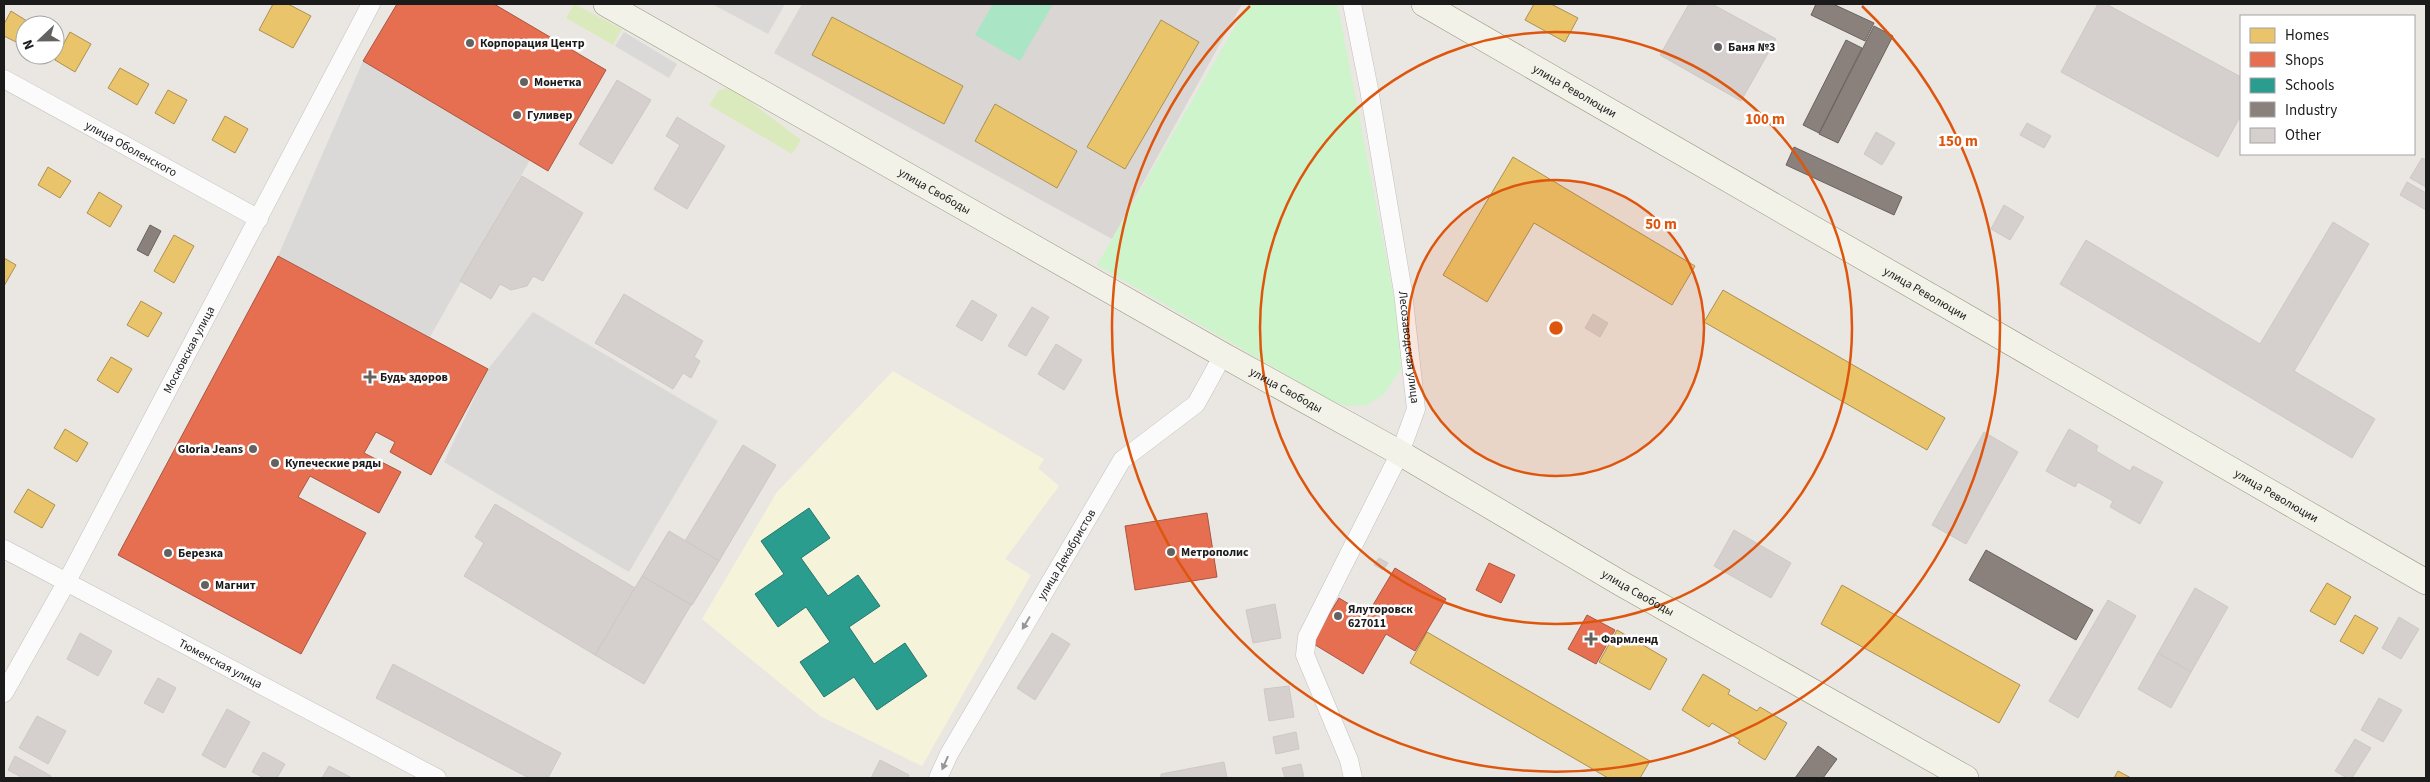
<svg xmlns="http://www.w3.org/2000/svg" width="2430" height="782" viewBox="0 0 2430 782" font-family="'Source Sans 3',sans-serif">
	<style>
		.residential { fill: #d9d6d4 }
		.education { fill: #f6f3db }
		.grass { fill: #daeabd }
		.park { fill: #cdf4ca }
		.pitch { fill: #aae5c6 }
		.parking { fill: #dad9d7 }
		.homes { fill: #e9c46a; stroke: #ab9152 }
		.shops { fill: #e76f51; stroke: #aa5641 }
		.schools { fill: #2a9d8f; stroke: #26766c }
		.industry { fill: #8a817c; stroke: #69625f }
		.building { fill: #d5d0cd; stroke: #cdc8c3 }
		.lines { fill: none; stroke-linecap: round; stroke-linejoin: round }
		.street-casing { stroke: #c2c1bf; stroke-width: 19 }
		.secondary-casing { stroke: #94937a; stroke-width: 26 }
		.street { stroke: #fcfbfb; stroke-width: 18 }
		.secondary { stroke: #f2f2e8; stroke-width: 25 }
		.oneway { fill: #979696 }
		.ring { fill: none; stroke: #de560d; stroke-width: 2.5 }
		.poi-dot { fill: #636261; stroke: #fff; stroke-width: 2 }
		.labels { text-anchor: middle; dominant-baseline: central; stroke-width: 5; stroke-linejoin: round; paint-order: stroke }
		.poi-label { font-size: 12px; font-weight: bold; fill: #1b1b1b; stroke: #fff; text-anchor: start }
		.street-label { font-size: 12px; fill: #1b1b1b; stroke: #fff }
		.centre { fill: #de560d; stroke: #fff; stroke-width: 2.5 }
		.ring-label { font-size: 15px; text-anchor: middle; font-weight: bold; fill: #de560d; stroke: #fff; stroke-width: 5; stroke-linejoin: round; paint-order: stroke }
	</style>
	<rect width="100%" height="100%" fill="#eae7e2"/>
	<path class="residential" d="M802,4H1242L1112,239L774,53Z"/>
	<path class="education" d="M893,371L1044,459L1038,468L1059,486L1005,559L1031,575L922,766L820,716L702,619L777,492Z"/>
	<g class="grass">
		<path d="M574,4L622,29L613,45L566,18Z"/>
		<path d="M727,88L739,93L801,140L792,154L709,105L718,91Z"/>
	</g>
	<path class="park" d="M1248,4H1337L1338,7L1396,308L1401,369L1383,395L1367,405L1346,406L1332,401L1097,265Z"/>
	<path class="pitch" d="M993,4H1053L1020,61L975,35Z"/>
	<g class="parking">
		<path d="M712,4H785L768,34Z"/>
		<path d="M624,32L677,64L669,78L615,46Z"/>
		<path d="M363,61L530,160L430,337L278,256Z"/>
		<path d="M533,312L718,421L629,572L444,462L488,369Z"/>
	</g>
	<g class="homes">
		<path d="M273,4H288L311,16L293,48L259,30Z"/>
		<path d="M1534,4H1551L1578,18L1565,42L1525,20Z"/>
		<path d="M11,11L27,21L16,42L4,36V24Z"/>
		<path d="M832,17L963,86L944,124L812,55Z"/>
		<path d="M1161,20L1199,42L1125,169L1087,147Z"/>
		<path d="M70,32L91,44L75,72L55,60Z"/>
		<path d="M120,68L149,84L137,105L108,88Z"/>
		<path d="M168,90L187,100L174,124L155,113Z"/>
		<path d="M995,104L1077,151L1057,188L975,141Z"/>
		<path d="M225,116L248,129L235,153L212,140Z"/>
		<path d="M1513,157L1695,266L1672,305L1534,223L1487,302L1443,275Z"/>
		<path d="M48,167L71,181L60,198L38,185Z"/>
		<path d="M99,192L122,206L110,227L87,213Z"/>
		<path d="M174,235L194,246L174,283L154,271Z"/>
		<path d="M4,258L16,265L4,286Z"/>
		<path d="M1723,290L1945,418L1927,450L1704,322Z"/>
		<path d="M141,301L162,313L148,337L127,325Z"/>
		<path d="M111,357L132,369L118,393L97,380Z"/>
		<path d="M65,429L88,443L77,462L54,448Z"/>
		<path d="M28,489L55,505L42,528L14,512Z"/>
		<path d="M2327,583L2351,597L2335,625L2310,611Z"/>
		<path d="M1842,585L2020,685L1999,723L1821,624Z"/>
		<path d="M2355,615L2378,628L2363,654L2340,641Z"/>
		<path d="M1617,630L1667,659L1650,690L1599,662Z"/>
		<path d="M1427,632L1650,761L1640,778H1608L1410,663Z"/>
		<path d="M1703,674L1730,690L1728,694L1757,711L1760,707L1787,723L1765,760L1738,743L1740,740L1712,723L1709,727L1682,710Z"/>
		<path d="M2118,771L2131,778H2114Z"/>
	</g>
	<g class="shops">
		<path d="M397,4H494L606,70L548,171L363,61Z"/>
		<path d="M278,256L488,369L431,475L390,452L395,442L376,432L364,453L401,472L379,513L310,476L298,497L366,533L301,654L118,555Z"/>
		<path d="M1207,513L1217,577L1135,590L1125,526Z"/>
		<path d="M1489,563L1515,575L1501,603L1476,590Z"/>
		<path d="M1395,568L1446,599L1415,651L1386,634L1363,674L1312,643L1339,598L1367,615Z"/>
		<path d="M1587,615L1615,630L1596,664L1568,649Z"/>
	</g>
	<path class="schools" d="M809,508L830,538L801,558L828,596L858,575L880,606L849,627L874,664L905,643L927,676L877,710L854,677L824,697L800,662L830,642L806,607L778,627L755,594L784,574L761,541Z"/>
	<g class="industry">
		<path d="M1816,4H1833L1874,23L1865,41L1811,15Z"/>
		<path d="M1874,26L1893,36L1838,143L1819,134Z"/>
		<path d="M1846,40L1862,48L1819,133L1803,125Z"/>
		<path d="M1794,147L1902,197L1894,215L1786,165Z"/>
		<path d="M150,225L161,231L148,256L137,250Z"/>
		<path d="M1986,550L2093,610L2076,640L1969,580Z"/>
		<path d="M1818,746L1837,759L1823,778H1795Z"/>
	</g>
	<g class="building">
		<path d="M1689,4H1712L1776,39L1741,101L1660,55Z"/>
		<path d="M2098,4H2106L2241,77V115L2218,157L2061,72Z"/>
		<path d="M617,80L651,100L612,164L579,144Z"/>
		<path d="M677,117L725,146L687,209L654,189L680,145L666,136Z"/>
		<path d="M2027,123L2051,136L2044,148L2020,135Z"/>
		<path d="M1876,132L1895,143L1882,165L1864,154Z"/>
		<path d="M2422,158L2426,160V187L2410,178Z"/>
		<path d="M522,176L583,213L543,281L533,276L527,286L511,290L500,284L491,299L460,281Z"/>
		<path d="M2407,182L2426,193V210L2400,195Z"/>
		<path d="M2004,205L2024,217L2010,240L1991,229Z"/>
		<path d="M2333,222L2369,244L2294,371L2375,419L2352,458L2060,284L2086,240L2260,344Z"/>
		<path d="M624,294L703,341L694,357L700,361L691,378L683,373L673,389L595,343Z"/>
		<path d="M972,300L997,315L982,341L956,326Z"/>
		<path d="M1032,307L1049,317L1026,356L1008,346Z"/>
		<path d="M1593,314L1608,323L1600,337L1585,328Z"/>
		<path d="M1056,344L1082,360L1064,390L1038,374Z"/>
		<path d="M2069,429L2098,446L2096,451L2130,471L2133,466L2163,482L2140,524L2110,507L2113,501L2078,482L2075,487L2046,471Z"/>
		<path d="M1984,432L2018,452L1966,544L1932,525Z"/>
		<path d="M743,445L776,465L719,561L685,541Z"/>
		<path d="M495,504L635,588L595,655L464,576L484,543L475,537Z"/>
		<path d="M1734,530L1791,563L1771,598L1714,566Z"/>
		<path d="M669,531L719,561L692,605L642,576Z"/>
		<path d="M1379,558L1388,563L1383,570L1374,565Z"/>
		<path d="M642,576L691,605L644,684L595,655Z"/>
		<path d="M2195,588L2228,607L2191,672L2158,653Z"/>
		<path d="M2108,600L2136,616L2078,718L2049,701Z"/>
		<path d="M1275,604L1281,638L1253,643L1246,610Z"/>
		<path d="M2399,617L2419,629L2401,659L2382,648Z"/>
		<path d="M80,633L112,651L98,676L67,659Z"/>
		<path d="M1052,633L1070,644L1035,700L1017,688Z"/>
		<path d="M2158,653L2191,672L2171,708L2138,689Z"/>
		<path d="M393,664L561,753L548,778H529L376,698Z"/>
		<path d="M158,678L176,688L163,713L144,703Z"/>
		<path d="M1289,686L1294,717L1269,721L1264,689Z"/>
		<path d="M2379,698L2402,710L2383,742L2361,730Z"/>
		<path d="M227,709L250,722L225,768L202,755Z"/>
		<path d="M37,716L66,731L48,764L19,748Z"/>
		<path d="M1296,732L1299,749L1276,754L1273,737Z"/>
		<path d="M2355,739L2371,748L2352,778H2347L2335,771Z"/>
		<path d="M263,752L285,764L277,778H264L252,772Z"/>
		<path d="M15,756L51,776L50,778H23L8,770Z"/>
		<path d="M880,760L909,775L908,778H871Z"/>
		<path d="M1224,762L1227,778H1161V774Z"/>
		<path d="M1301,764L1304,778H1285L1282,768Z"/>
		<path d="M329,766L352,778H322Z"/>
	</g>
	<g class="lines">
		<defs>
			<g id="street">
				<path id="s1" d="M1352,4L1369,89L1403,292L1416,409L1400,453L1307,637L1305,655L1349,760L1353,778"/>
				<path id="s2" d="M4,79L259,219"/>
				<path id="s3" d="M4,549L437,778"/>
				<path id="s4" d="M4,693L66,583L371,4"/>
				<path id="s5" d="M938,778L949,754L1122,460L1196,404L1223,355"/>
			</g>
			<g id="secondary">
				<path id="s6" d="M606,4L1223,355L1400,453L1622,584L1966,778"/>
				<path id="s7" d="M1424,4L2426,582"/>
			</g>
		</defs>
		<use href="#street" class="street-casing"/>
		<use href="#secondary" class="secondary-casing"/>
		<use href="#street" class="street"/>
		<use href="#secondary" class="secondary"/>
	</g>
	<defs><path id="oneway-solid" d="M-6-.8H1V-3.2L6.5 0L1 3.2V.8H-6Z" transform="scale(1.25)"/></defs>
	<g class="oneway">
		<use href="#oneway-solid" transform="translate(1026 623) rotate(121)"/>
		<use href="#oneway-solid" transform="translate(945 763) rotate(114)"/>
	</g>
	<circle cx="1556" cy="328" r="148" fill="#de560d" fill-opacity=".12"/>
	<g class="ring">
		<circle cx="1556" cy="328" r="148"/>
		<circle cx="1556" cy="328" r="296"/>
		<path d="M1862 6A444 444 0 1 1 1250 6"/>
	</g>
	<g class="poi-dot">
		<circle cx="470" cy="43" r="5"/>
		<circle cx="1718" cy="47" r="5"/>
		<circle cx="524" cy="82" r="5"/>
		<circle cx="517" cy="115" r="5"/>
		<path d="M367.5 369.5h5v5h5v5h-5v5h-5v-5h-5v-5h5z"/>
		<circle cx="253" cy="449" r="5"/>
		<circle cx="275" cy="463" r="5"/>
		<circle cx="1171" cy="552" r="5"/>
		<circle cx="168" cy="553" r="5"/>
		<circle cx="205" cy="585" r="5"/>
		<circle cx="1338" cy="616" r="5"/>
		<path d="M1588.5 631.5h5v5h5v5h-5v5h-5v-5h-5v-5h5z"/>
	</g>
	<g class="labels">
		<g class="poi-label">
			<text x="480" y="43">Корпорация Центр</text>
			<text x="1728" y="47">Баня №3</text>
			<text x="534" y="82">Монетка</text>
			<text x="527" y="115">Гуливер</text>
			<text x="380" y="377">Будь здоров</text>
			<text x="243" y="449" text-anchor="end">Gloria Jeans</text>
			<text x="285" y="463">Купеческие ряды</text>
			<text x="1181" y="552">Метрополис</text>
			<text x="178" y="553">Березка</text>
			<text x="215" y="585">Магнит</text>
			<text x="1348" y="609">Ялуторовск<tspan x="1348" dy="14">627011</tspan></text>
			<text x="1601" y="639">Фармленд</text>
		</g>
		<g class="street-label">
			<text stroke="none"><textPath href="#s7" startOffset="174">улица Революции</textPath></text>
			<text stroke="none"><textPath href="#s2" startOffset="145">улица Оболенского</textPath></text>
			<text stroke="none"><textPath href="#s6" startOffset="378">улица Свободы</textPath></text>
			<text stroke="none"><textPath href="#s7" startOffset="579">улица Революции</textPath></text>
			<text stroke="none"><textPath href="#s1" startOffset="348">Лесозаводская улица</textPath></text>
			<text stroke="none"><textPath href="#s4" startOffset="390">Московская улица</textPath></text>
			<text stroke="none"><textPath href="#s6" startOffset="782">улица Свободы</textPath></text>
			<text stroke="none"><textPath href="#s7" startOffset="984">улица Революции</textPath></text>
			<text stroke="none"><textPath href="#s5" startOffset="258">улица Декабристов</textPath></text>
			<text stroke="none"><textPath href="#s6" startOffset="1188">улица Свободы</textPath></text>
			<text stroke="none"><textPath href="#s3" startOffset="245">Тюменская улица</textPath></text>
		</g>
	</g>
	<circle cx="1556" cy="328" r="8" class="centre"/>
	<g class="ring-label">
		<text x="1765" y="124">100 m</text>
		<text x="1958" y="146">150 m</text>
		<text x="1661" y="229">50 m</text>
	</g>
	<rect width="2430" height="782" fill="none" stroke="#1b1b1b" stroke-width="10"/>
	<rect x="2240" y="15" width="175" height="140" fill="#ffffff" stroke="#a4a4a4"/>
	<rect x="2250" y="28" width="25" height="15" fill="#e9c46a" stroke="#a4a4a4"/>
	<text x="2285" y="40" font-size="15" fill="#1b1b1b">Homes</text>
	<rect x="2250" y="52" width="25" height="15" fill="#e76f51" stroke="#a4a4a4"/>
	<text x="2285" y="65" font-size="15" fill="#1b1b1b">Shops</text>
	<rect x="2250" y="78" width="25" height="15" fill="#2a9d8f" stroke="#a4a4a4"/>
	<text x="2285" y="90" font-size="15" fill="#1b1b1b">Schools</text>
	<rect x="2250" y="102" width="25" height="15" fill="#8a817c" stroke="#a4a4a4"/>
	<text x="2285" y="115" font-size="15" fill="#1b1b1b">Industry</text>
	<rect x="2250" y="128" width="25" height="15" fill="#d5d0cd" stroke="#a4a4a4"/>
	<text x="2285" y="140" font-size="15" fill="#1b1b1b">Other</text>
	<g transform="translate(40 40) rotate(248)"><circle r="24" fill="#ffffff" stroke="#a4a4a4"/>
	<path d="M0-4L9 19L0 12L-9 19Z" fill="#636261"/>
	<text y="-8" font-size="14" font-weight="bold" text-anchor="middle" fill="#1b1b1b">N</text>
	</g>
</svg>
